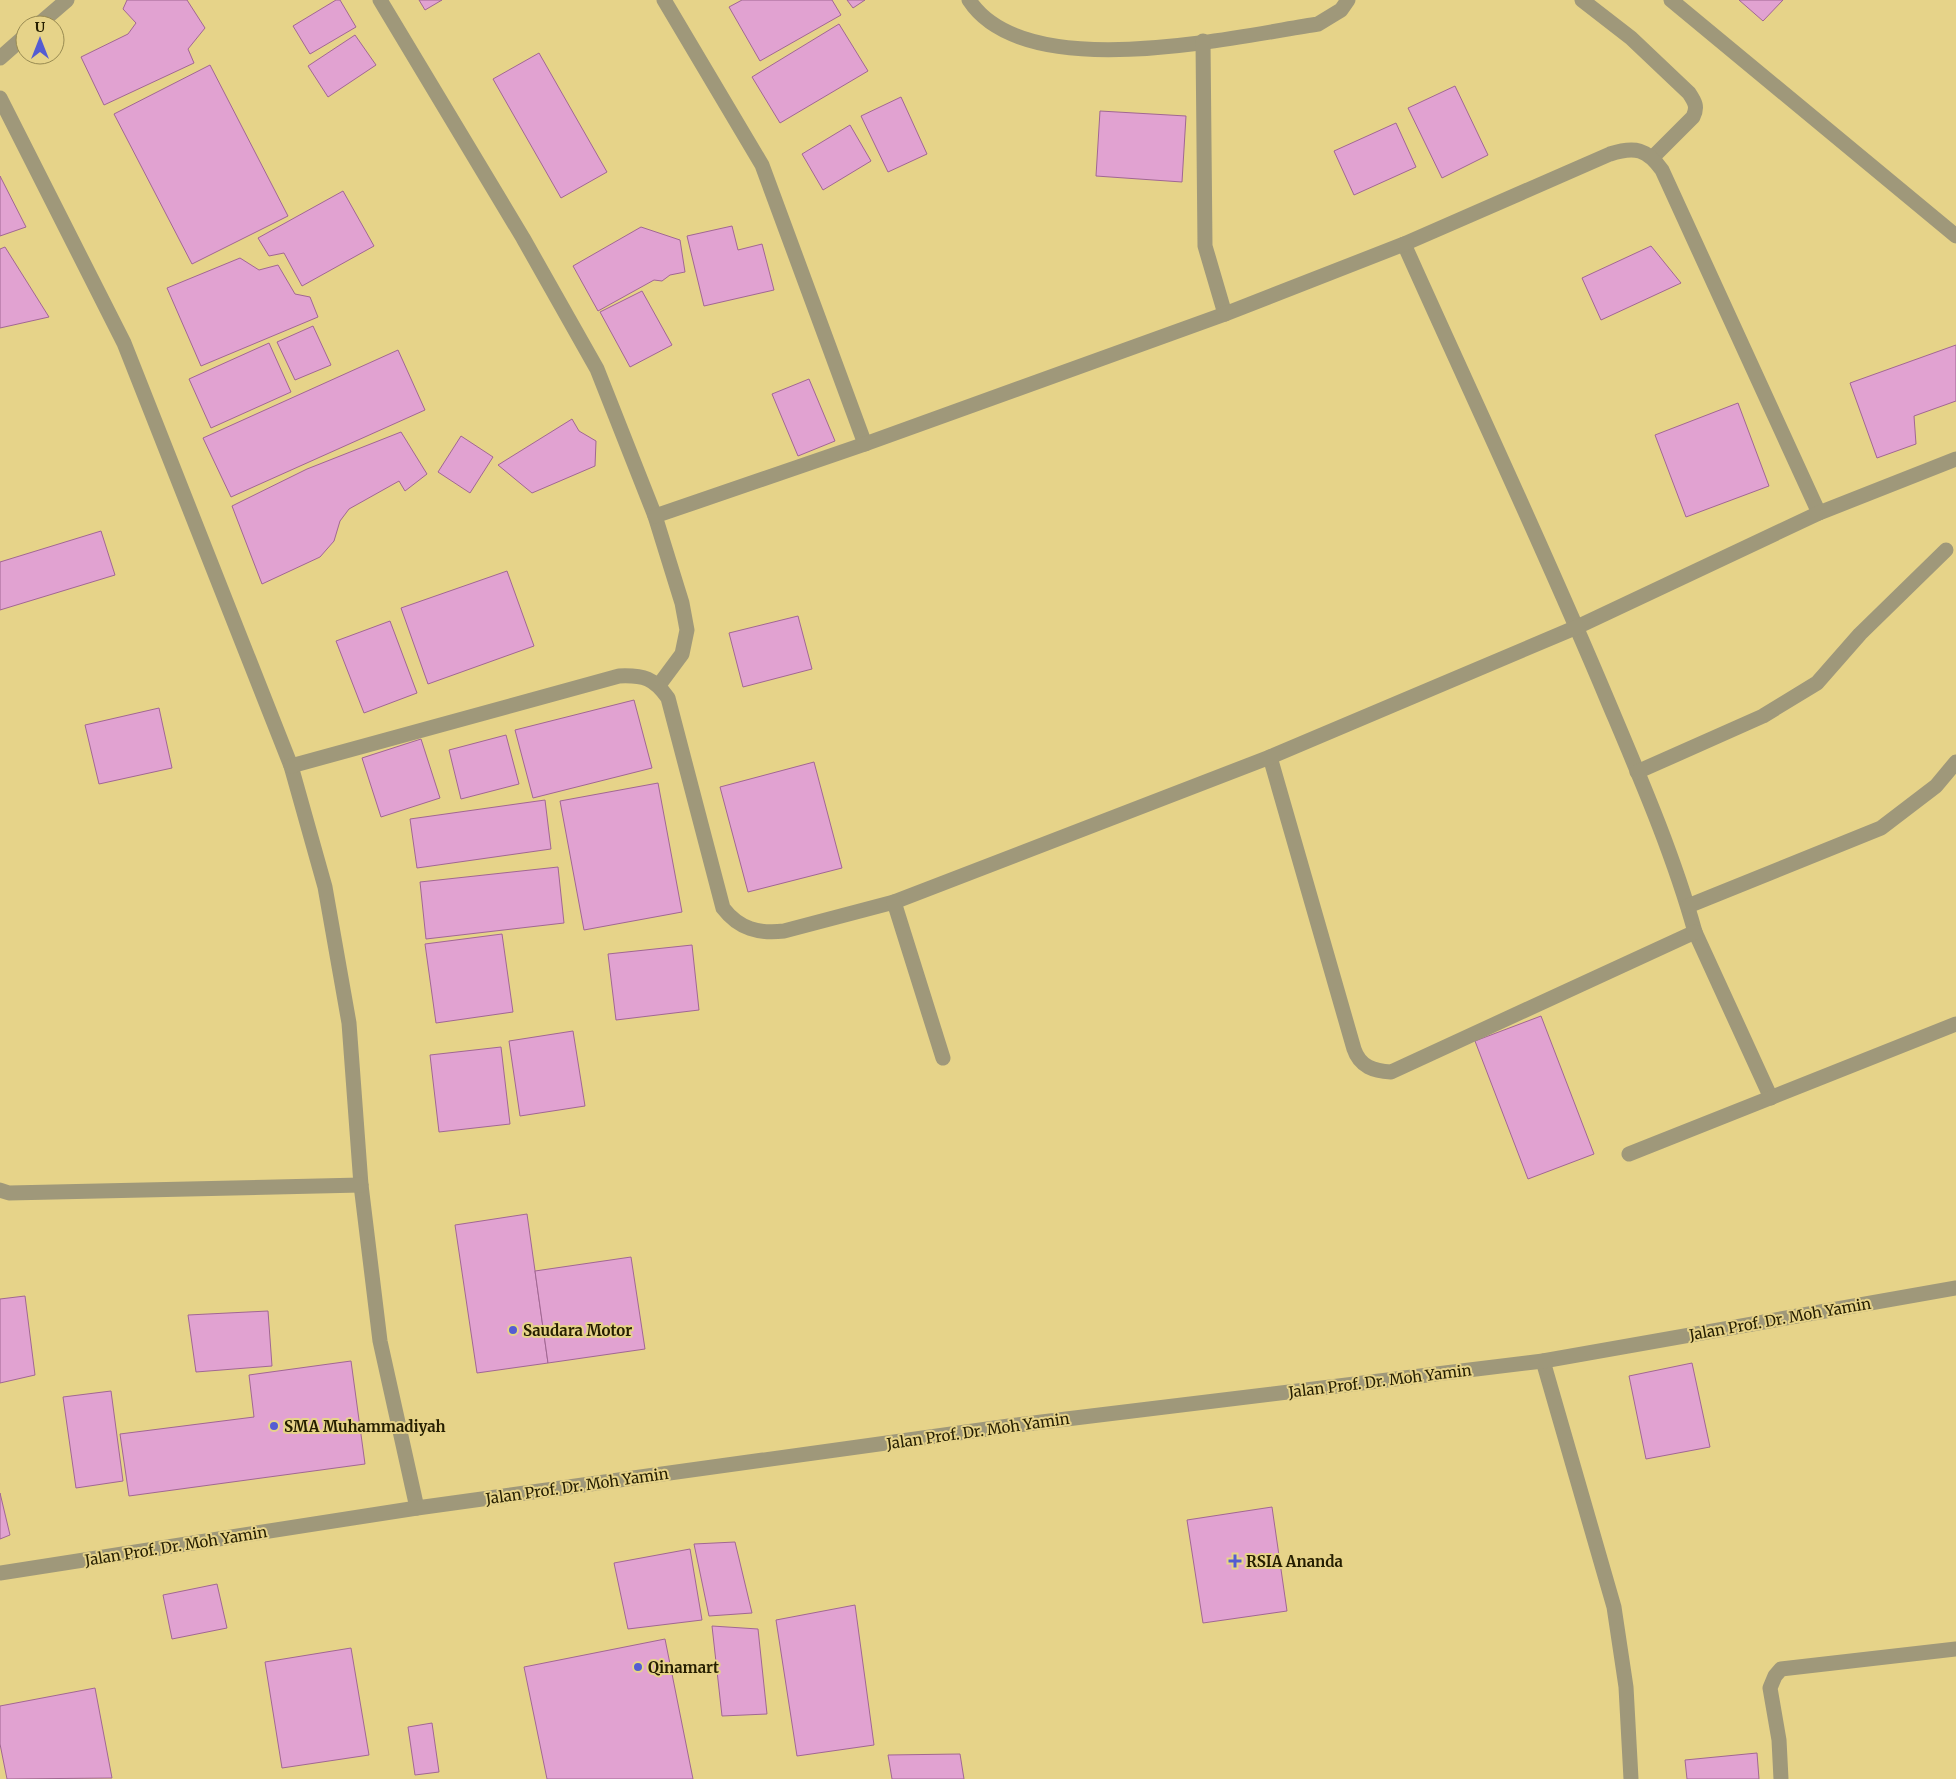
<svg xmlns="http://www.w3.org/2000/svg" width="1956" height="1779" viewBox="0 0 1956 1779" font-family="Merriweather,serif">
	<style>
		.building { fill: #e1a2d1; stroke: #a16793 }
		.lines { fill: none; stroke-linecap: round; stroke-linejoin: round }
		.minor { stroke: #9f987a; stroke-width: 15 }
		.tertiary { stroke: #9f987a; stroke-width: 15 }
		.poi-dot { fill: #545cd2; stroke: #e6d389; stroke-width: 2 }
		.labels { text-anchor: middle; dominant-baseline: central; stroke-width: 4; stroke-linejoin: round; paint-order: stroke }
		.street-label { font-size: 15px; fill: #251e00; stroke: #e6d389 }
		.poi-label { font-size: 15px; font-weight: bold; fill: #251e00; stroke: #e6d389; text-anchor: start }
	</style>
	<rect width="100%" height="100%" fill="#e6d389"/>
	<g class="building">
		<path d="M127,0H187L205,28L188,49L194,63L104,105L81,57L128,34L136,23L123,9Z"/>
		<path d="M336,0H340L356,27L310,54L293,26Z"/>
		<path d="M419,0H442L425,10Z"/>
		<path d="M742,0H832L841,15L760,61L729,7Z"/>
		<path d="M847,0H865L853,8Z"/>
		<path d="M1739,0H1783L1763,21Z"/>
		<path d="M839,24L868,71L780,123L752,77Z"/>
		<path d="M355,35L376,65L328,97L308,66Z"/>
		<path d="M539,53L607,172L561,198L493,79Z"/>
		<path d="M210,65L288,216L192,264L114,114Z"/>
		<path d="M1455,86L1488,155L1442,178L1408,108Z"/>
		<path d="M901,97L927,154L888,172L861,116Z"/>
		<path d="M1100,111L1186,116L1182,182L1096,176Z"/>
		<path d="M1396,123L1416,167L1354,195L1334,151Z"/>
		<path d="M850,125L871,161L823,190L802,154Z"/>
		<path d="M0,176L26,227L0,236Z"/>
		<path d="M343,191L374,246L302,286L284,253L269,256L258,238Z"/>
		<path d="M732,226L738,250L762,244L774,290L704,306L687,236Z"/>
		<path d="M641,227L680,240L685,272L670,275L662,281L654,280L598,311L573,266Z"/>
		<path d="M1651,246L1681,283L1601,320L1582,278Z"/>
		<path d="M5,247L49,317L0,328V249Z"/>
		<path d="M240,258L259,270L278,265L295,294L310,297L318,317L201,366L167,288Z"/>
		<path d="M642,291L672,345L630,367L600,312Z"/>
		<path d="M313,326L331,365L295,380L277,342Z"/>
		<path d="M269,343L291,392L211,428L189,379Z"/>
		<path d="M1956,345V401L1914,416L1916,444L1877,458L1850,383Z"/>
		<path d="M398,350L425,410L231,497L203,438Z"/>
		<path d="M809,379L835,441L798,456L772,394Z"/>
		<path d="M1738,403L1769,486L1686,517L1655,435Z"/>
		<path d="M572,419L579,431L596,441L595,466L532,493L498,465Z"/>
		<path d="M401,432L427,474L405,491L399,481L349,509L340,521L334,541L320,557L262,584L232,506L307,469Z"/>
		<path d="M461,436L493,457L470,493L438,472Z"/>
		<path d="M101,531L115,575L0,610V562Z"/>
		<path d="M507,571L534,646L428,684L401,608Z"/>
		<path d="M798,616L812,669L743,687L729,633Z"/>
		<path d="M390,621L417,693L364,713L336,641Z"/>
		<path d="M634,700L652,768L533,798L515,730Z"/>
		<path d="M159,708L172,768L99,784L85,725Z"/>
		<path d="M506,735L519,784L461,799L449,750Z"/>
		<path d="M421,739L440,798L381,817L362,758Z"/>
		<path d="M814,762L842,868L748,892L720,787Z"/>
		<path d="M658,783L682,912L584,930L560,801Z"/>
		<path d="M545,800L551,849L417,868L410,819Z"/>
		<path d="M558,867L564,923L426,939L420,882Z"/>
		<path d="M502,934L513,1012L436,1023L425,944Z"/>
		<path d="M692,945L699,1010L616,1020L608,954Z"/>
		<path d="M1541,1016L1594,1154L1528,1179L1475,1041Z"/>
		<path d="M573,1031L585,1106L520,1116L509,1041Z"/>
		<path d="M501,1047L510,1124L439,1132L430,1055Z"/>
		<path d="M527,1214L548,1363L477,1373L455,1225Z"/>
		<path d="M631,1257L645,1349L548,1363L535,1271Z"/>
		<path d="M25,1296L35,1375L0,1383V1299Z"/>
		<path d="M268,1311L272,1366L196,1372L188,1315Z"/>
		<path d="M351,1361L365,1464L129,1496L120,1434L254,1417L249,1375Z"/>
		<path d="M1692,1363L1710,1447L1646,1459L1629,1376Z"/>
		<path d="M111,1391L123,1481L76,1488L63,1397Z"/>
		<path d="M0,1493L10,1535L0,1539Z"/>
		<path d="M1272,1507L1287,1611L1203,1623L1187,1520Z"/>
		<path d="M735,1542L752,1613L709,1616L694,1544Z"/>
		<path d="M690,1549L702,1620L628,1629L614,1563Z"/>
		<path d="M217,1584L227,1628L172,1639L163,1595Z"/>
		<path d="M855,1605L874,1745L797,1756L776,1620Z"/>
		<path d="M712,1626L758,1629L767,1714L722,1716Z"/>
		<path d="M665,1639L693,1779H547L524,1667Z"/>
		<path d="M351,1648L369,1755L282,1768L265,1662Z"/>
		<path d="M95,1688L112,1778L7,1779L0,1744V1706Z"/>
		<path d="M432,1723L439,1772L415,1775L408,1727Z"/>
		<path d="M1757,1753L1759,1779H1687L1685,1760Z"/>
		<path d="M960,1754L964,1779H892L888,1755Z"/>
	</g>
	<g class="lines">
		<g class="minor">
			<path d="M380,0L523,238L597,369L655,516L682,603L687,630L682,654L659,685"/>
			<path d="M664,0L762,165L865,444"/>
			<path d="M969,0C1025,86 1233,37 1318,24L1341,10L1348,0"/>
			<path d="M1582,0L1631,38L1689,93C1695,102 1698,107 1693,117L1653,157"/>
			<path d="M1671,0L1956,236"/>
			<path d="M38,25L67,0"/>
			<path d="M1203,41L1205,246L1225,314"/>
			<path d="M0,58L25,36"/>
			<path d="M0,98L124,343L291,766L325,887L349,1023L361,1185L380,1341L417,1508"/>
			<path d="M1404,244C1472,396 1543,546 1607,699C1639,775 1673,853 1695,932L1771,1098"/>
			<path d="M655,516L865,444L1225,314L1404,244L1610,154C1635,146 1647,149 1662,170L1819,513"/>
			<path d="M1270,757L1354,1049C1360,1067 1374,1071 1391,1072L1695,932"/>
			<path d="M291,766L619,676C644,675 654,678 668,698L723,908C739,929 759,934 784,931L894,902L1270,757L1577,627L1819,513L1956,459"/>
			<path d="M1637,772L1763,716L1817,683L1860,634L1946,550"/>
			<path d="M894,902L943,1058"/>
			<path d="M1688,906L1881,828L1936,786L1956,762"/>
			<path d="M1629,1154L1956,1024"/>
			<path d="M0,1190L9,1193L361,1185"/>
			<path d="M1543,1361L1614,1607L1626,1687L1631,1779"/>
			<path d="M1781,1779L1779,1740L1770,1688L1775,1676L1781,1669L1956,1649"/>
		</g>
		<path class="tertiary" d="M0,1573L417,1508L1009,1426L1543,1361L1956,1288"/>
	</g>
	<g class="poi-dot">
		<circle cx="513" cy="1330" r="5"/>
		<circle cx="274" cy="1426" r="5"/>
		<path d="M1232.5 1553.5h5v5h5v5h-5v5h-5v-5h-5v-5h5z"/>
		<circle cx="638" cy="1667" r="5"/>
	</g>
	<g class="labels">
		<g class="street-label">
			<text transform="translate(1780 1319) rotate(-10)">Jalan Prof. Dr. Moh Yamin</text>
			<text transform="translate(1380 1381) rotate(-7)">Jalan Prof. Dr. Moh Yamin</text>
			<text transform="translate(978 1431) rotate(-8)">Jalan Prof. Dr. Moh Yamin</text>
			<text transform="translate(577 1486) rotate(-8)">Jalan Prof. Dr. Moh Yamin</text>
			<text transform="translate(176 1546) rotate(-9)">Jalan Prof. Dr. Moh Yamin</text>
		</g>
		<g class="poi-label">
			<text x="523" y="1330">Saudara Motor</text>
			<text x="284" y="1426">SMA Muhammadiyah</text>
			<text x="1246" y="1561">RSIA Ananda</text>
			<text x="648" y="1667">Qinamart</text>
		</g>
	</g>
	<g transform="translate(40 40)"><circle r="24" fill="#e6d389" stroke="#998b52"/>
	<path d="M0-4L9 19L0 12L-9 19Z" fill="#545cd2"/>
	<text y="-8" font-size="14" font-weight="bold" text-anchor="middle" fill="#251e00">U</text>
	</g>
</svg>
